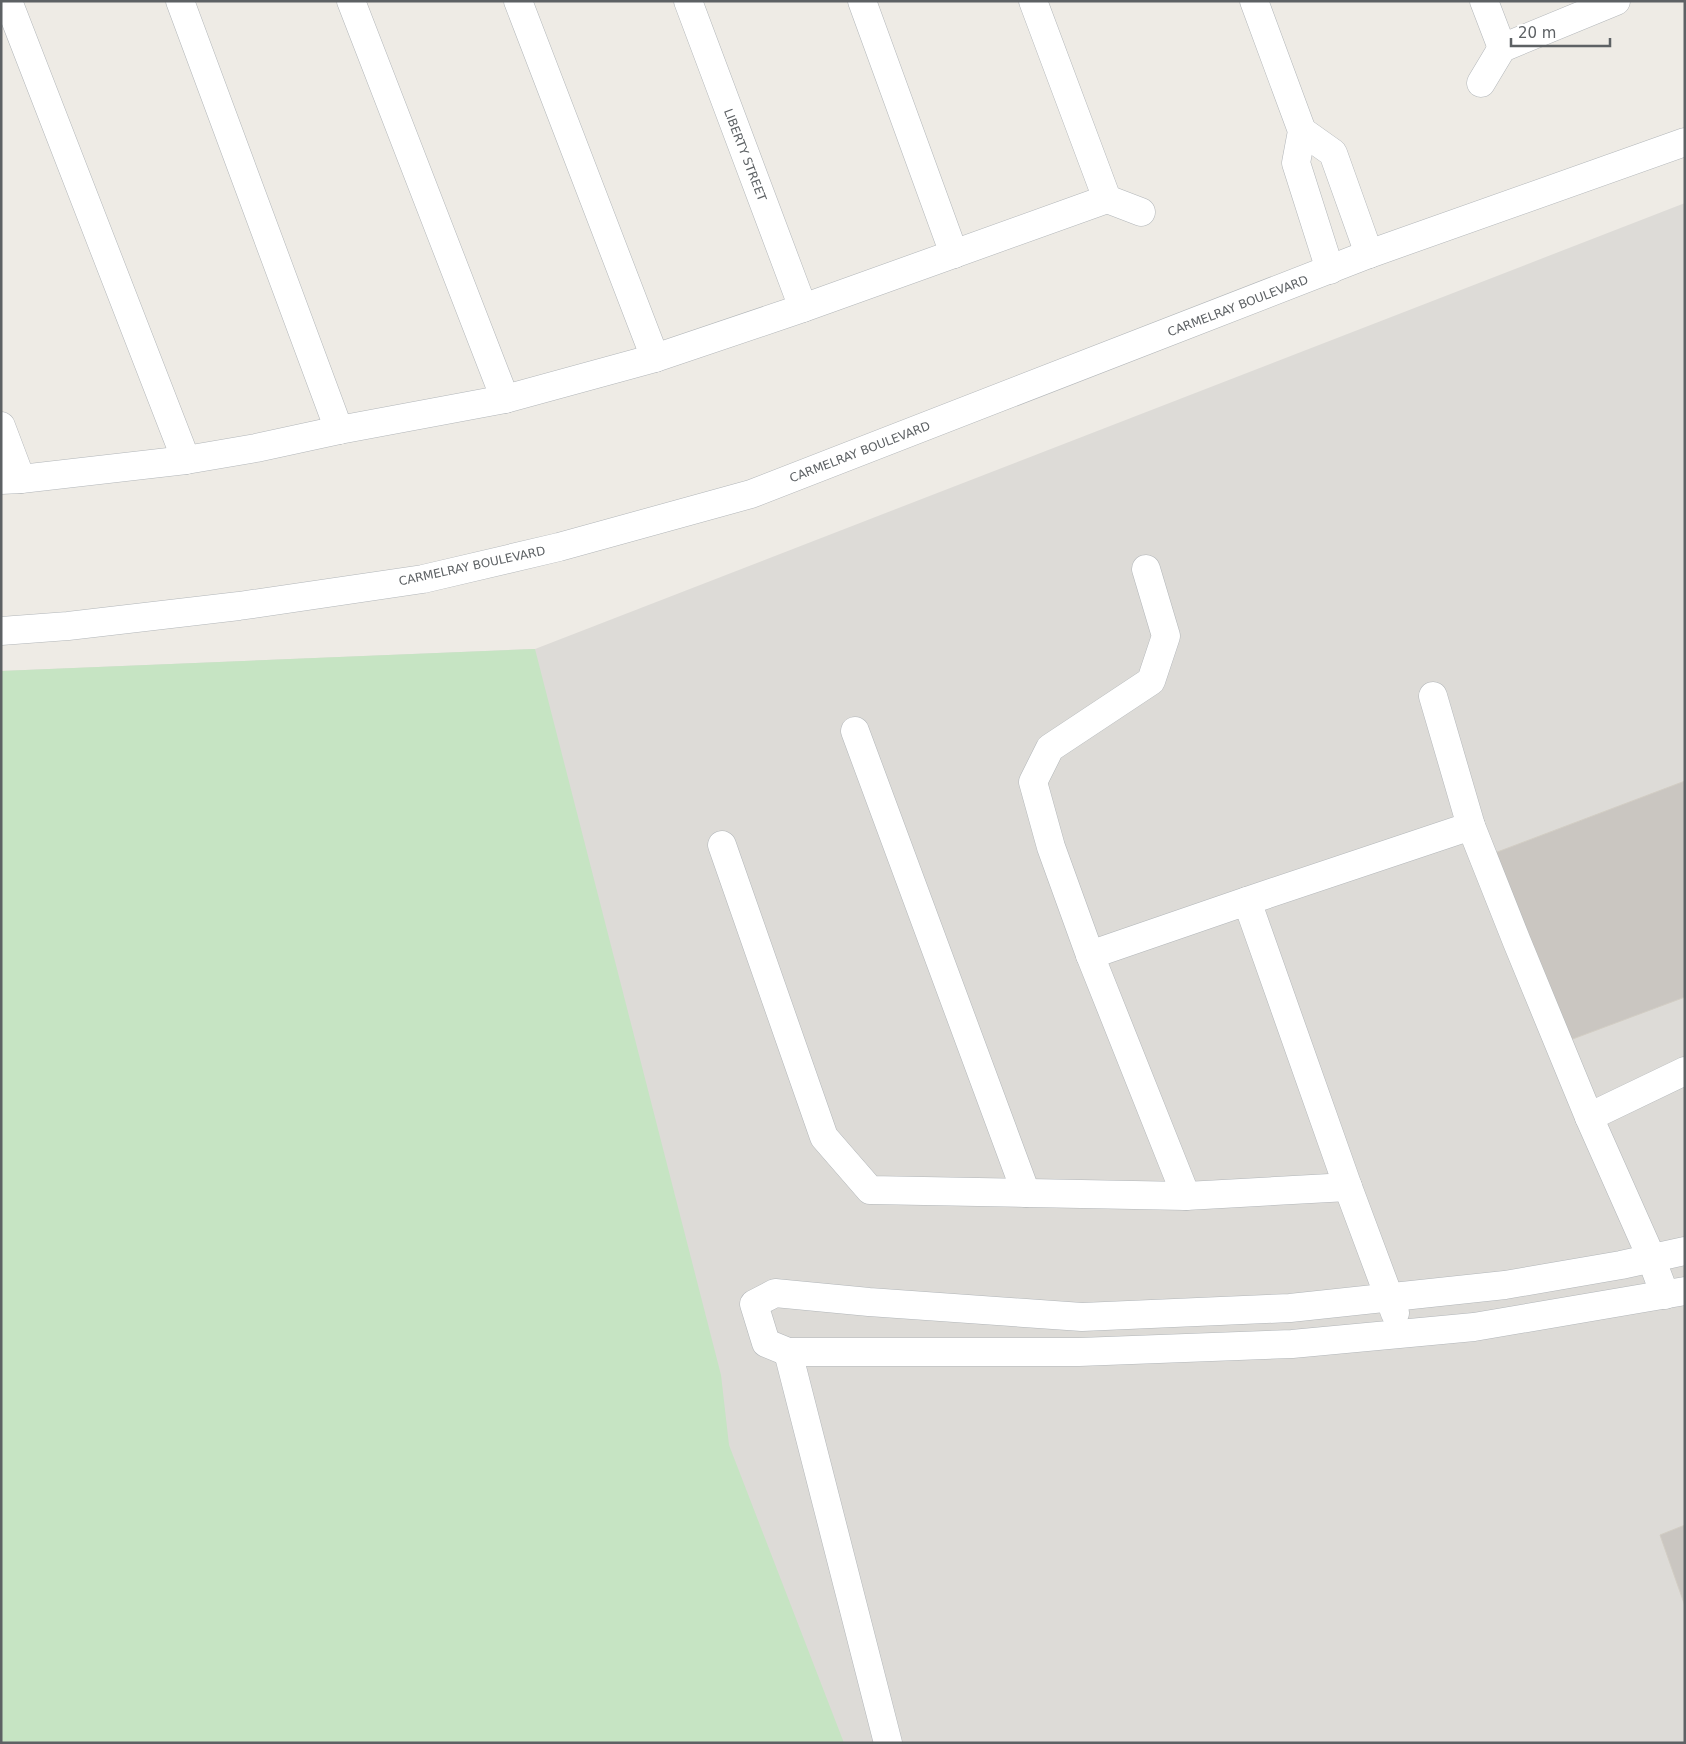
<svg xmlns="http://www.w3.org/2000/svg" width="1686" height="1744" viewBox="0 0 1686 1744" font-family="'DejaVu Sans',sans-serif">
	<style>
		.industrial { fill: #dddbd7 }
		.green { fill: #c6e4c3 }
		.building { fill: #cac6c1; stroke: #d2cdc4 }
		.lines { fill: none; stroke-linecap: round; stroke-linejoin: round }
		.minor-casing { stroke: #b2b6b9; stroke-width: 29 }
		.minor { stroke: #fff; stroke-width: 28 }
		.labels { text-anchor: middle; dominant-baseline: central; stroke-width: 4; stroke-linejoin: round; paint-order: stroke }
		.street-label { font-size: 12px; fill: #5d6164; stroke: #fff }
	</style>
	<rect width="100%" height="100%" fill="#eeebe5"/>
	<path class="industrial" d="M1685,203V1743H1V671L535,649Z"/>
	<path class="green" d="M535,649L721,1375L729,1445L844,1743H1V671Z"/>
	<g class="building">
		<path d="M1685,781V997L1570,1040L1492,854Z"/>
		<path d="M1685,1525V1606L1660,1535Z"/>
	</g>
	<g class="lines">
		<defs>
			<g id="minor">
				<path d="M8,1L186,460"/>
				<path d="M180,1L339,430"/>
				<path d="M351,1L505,399"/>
				<path d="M518,1L655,358"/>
				<path d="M688,1L803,308"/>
				<path d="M862,1L954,254"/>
				<path d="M1033,1L1107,199"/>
				<path d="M1254,1L1302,131L1296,163L1330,270"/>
				<path d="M1484,1L1502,48"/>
				<path d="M1481,83L1502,48L1616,1"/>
				<path d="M1302,131L1333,153L1369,254"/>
				<path d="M1,426L21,479"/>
				<path d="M1,480L21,479L186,460L256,448L339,430L505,399L655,358L803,308L1107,199L1141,212"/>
				<path d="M1146,569L1166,636L1151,681L1050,748L1033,782L1051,847L1090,955L1186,1196L1348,1187"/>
				<path d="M1,631L68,626L239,606L423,579L559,547L751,494L1369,254L1685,142"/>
				<path d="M1433,696L1471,826L1517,942L1589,1117L1648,1250L1665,1295"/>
				<path d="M855,731L1026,1193"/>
				<path d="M722,845L824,1137L870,1190L1186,1196"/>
				<path d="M1247,901L1471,826"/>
				<path d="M1090,955L1247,901L1348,1187L1395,1313"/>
				<path d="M1589,1117L1685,1071"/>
				<path d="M1685,1251L1621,1265L1505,1285L1290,1308L1082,1317L869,1302L775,1293L754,1304L766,1343L788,1352H1079L1292,1344L1474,1327L1685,1291"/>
				<path d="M788,1352L888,1743"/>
			</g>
		</defs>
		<use href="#minor" class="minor-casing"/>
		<use href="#minor" class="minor"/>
	</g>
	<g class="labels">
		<g class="street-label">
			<text transform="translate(745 155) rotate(69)">LIBERTY STREET</text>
			<text transform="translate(1238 306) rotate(-21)">CARMELRAY BOULEVARD</text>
			<text transform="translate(860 452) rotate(-21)">CARMELRAY BOULEVARD</text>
			<text transform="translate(472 566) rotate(-12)">CARMELRAY BOULEVARD</text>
		</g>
	</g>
	<rect width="1686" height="1744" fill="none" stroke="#5d6164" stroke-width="5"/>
	<path d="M1511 38v8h99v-8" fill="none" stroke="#5d6164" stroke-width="2.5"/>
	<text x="1518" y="38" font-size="15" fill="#5d6164" stroke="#ffffff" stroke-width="4" paint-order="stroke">20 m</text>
</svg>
